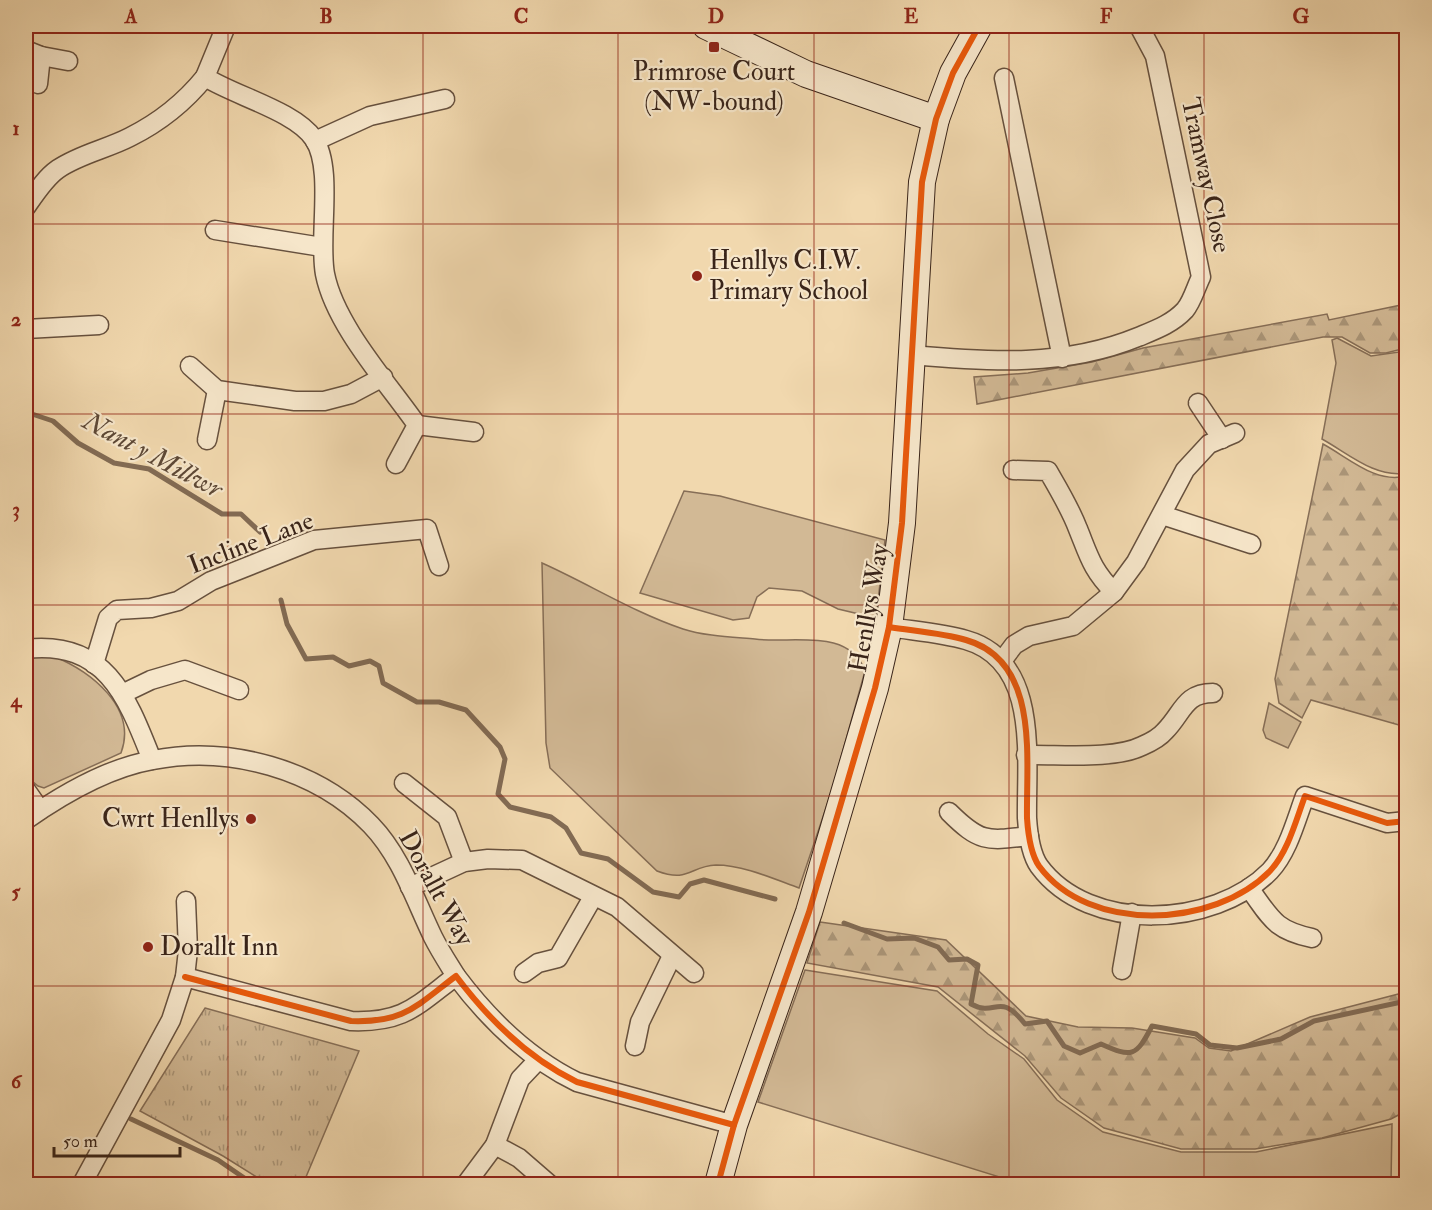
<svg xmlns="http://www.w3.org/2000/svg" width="1432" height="1210" viewBox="0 0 1432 1210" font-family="'IM FELL Double Pica',serif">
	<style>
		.green { fill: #d2b995; stroke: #866e57; stroke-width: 1.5 }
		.forest { fill: url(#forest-firs); stroke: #866e57; stroke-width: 1.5 }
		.park { fill: url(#park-tufts); stroke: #866e57; stroke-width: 1.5 }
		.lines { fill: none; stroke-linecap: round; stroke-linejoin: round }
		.stream { stroke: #826b54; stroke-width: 5 }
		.street-casing { stroke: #67513e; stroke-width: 21 }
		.secondary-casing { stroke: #392419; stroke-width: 28 }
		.street { stroke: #f6e6ca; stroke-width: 18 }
		.secondary { stroke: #f6e6ca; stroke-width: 26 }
		.cycleway-casing { stroke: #f6e6ca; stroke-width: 10 }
		.cycleway { stroke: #e8590c; stroke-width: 6 }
		.grid { fill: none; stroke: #8f2418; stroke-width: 1.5; stroke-opacity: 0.55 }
		.poi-dot { fill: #8f2418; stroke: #f6e6ca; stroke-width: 2 }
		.labels { text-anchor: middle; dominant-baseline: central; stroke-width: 4.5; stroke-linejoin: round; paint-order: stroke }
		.poi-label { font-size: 26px; fill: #392419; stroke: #f6e6ca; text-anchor: start }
		.street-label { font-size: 26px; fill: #392419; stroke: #f6e6ca }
		.water-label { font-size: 27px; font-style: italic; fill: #5d4836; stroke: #f6e6ca }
		.neatline { fill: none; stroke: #8f2418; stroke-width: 2 }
		.grid-label { font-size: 20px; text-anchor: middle; font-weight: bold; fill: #8f2418 }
	</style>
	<defs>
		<pattern id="forest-firs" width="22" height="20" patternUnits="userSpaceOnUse" patternTransform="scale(1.5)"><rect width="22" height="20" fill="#d2b995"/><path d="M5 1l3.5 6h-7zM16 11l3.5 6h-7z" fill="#ab9679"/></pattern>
		<pattern id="park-tufts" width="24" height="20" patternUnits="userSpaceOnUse" patternTransform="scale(1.5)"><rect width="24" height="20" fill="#d2b995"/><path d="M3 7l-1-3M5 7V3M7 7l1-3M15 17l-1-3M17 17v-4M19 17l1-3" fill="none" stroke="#ab9679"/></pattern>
	</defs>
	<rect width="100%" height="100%" fill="#f1d8ae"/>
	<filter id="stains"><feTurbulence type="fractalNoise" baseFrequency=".00333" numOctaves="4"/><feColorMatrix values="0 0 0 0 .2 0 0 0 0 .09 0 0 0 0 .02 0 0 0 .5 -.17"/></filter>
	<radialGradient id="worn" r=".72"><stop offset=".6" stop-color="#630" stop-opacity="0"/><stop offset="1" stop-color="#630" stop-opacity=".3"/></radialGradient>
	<g class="green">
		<path d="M1337,338L1371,356L1406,351V473C1375,478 1349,454 1322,439L1336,363L1332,340Z"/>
		<path d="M684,491L720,496L885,540L876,618L838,609L802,591L769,588L757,597L749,618L733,620L640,593Z"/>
		<path d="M542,563C589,584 633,612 683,629C704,636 732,637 755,639C791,644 849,627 865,671L832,790L799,888C774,879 743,865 716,865C690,866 689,883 657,871L550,768L546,743Z"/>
		<path d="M53,656C90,671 138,707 121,753L44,788L38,786L26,776V658Z"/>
		<path d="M1269,703L1301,722L1288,748L1266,738L1263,730Z"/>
		<path d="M805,970L937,991L988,1034L1024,1059L1057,1100L1103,1132L1181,1152H1256L1392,1124L1391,1184H1022L758,1102Z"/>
	</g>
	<g class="forest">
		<path d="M1406,304V348L1386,353H1370L1342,337H1323L977,404L974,377L1028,373L1092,362L1143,348L1327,314L1329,320Z"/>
		<path d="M1323,444C1349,458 1376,484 1406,476V727L1311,700L1302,718L1279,703L1275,679Z"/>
		<path d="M820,922L946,940L1026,1016L1078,1027L1132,1028L1195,1038L1209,1048L1231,1051L1310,1017L1406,992V1111L1391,1119L1322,1138L1255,1149H1181L1104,1128L1061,1098L1025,1056L938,987L807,963Z"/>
	</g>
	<path class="park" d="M205,1008L359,1051L303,1184H268L223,1156L140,1111Z"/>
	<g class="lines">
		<g class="stream">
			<path d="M26,412L53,421L78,443L114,463L149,469L222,514H241L260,532"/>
			<path d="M281,600L287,624L306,659L333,657L349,666L370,661L379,666L383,683L417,702H439L466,710L500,747L505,759L498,794L510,807L551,817L566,828L581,853L608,859L653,892L679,897L690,884L704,880L775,899"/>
			<path d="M844,923L887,939L914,938L938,947L949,960L967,959L978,965L971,1004C997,1018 998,990 1025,1024L1047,1021L1064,1046L1080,1053L1101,1044C1132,1058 1136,1057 1152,1026L1196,1034L1210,1045L1237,1048L1281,1039L1314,1021L1406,1001"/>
			<path d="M131,1119L218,1160L253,1184"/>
		</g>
		<defs>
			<g id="street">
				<path d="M226,26L205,77C235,96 295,111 314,139C334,169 318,237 325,274C335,325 387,382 417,425L396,464"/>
				<path d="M26,50L41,56L68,61"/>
				<path d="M1004,78L1062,358"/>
				<path d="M38,84L41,56"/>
				<path d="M315,141L370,116L445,99"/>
				<path d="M26,207C35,194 45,178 58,169C80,154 107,149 130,137C160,122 184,103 205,77"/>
				<path d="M215,230L322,247"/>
				<path d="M26,329L99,325"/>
				<path d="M912,355C989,362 1065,367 1138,337C1155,330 1172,324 1185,310C1192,302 1196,287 1201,277L1155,56L1139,26"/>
				<path d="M190,366L217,390L295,401H324L351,394L383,377"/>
				<path d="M1198,403L1222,439"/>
				<path d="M417,425L474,432"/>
				<path d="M207,440L217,390"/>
				<path d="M1013,470L1048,471C1059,490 1070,508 1078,529C1089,556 1092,570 1114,592"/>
				<path d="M1162,515L1251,544"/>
				<path d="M889,627C914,631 942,633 966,640C1040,661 1026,758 1027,818C1028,833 1030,853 1039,866C1089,934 1214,928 1270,871C1288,852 1296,820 1305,796L1387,823L1406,821"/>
				<path d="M26,649C106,640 127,697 152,760"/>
				<path d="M1002,661L1014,645L1029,636L1073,626L1114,592L1136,562L1185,470L1209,444L1235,433"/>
				<path d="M94,664L108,618L117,610L151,608L178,601L211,581L314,540L427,529L439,566"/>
				<path d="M124,693L151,680L185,670L239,690"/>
				<path d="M1026,755C1058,754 1114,760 1142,746C1149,743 1160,737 1165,731C1183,713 1184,693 1213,693"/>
				<path d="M404,783L447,817L464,862"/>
				<path d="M26,790L40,810"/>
				<path d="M949,812C980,843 987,841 1029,836"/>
				<path d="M26,820C63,794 107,768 153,760C229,745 317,769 371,825C401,856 415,900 433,937C440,951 448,963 456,976"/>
				<path d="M410,887L464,862L488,859L522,860L617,907L694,973"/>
				<path d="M1249,888C1271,918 1274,930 1312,938"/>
				<path d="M1122,970L1132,913"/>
				<path d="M524,973L538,963L558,958L593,897"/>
				<path d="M185,977L351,1021C404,1023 416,1006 456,976C489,1020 528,1058 577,1082L734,1125"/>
				<path d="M635,1046L640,1022L672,956"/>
				<path d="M495,1145L519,1158L549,1184"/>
				<path d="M82,1184L171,1020L185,977L188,950L186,901"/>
				<path d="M466,1184L495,1145L520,1079L538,1060"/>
			</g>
			<g id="secondary">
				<path d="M706,26L806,74L936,119"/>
				<path d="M718,1184L734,1125L809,912L875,688L889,627L902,523L922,182L936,119L953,73L979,26"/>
			</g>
		</defs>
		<use href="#street" class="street-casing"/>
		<use href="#secondary" class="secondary-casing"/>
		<use href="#street" class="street"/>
		<use href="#secondary" class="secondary"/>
		<defs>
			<g id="cycleway">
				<path d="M889,627C914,631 942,633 966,640C1040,661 1026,758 1027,818C1028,833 1030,853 1039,866C1089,934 1214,928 1270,871C1288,852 1296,820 1305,796L1387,823L1406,821"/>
				<path d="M185,977L351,1021C404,1023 416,1006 456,976C489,1020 528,1058 577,1082L734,1125"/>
				<path d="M718,1184L734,1125L809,912L875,688L889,627L902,523L922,182L936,119L953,73L979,26"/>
			</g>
		</defs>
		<use href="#cycleway" class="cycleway-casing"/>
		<use href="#cycleway" class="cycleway"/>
	</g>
	<path class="grid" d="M228,26V1184M423,26V1184M618,26V1184M814,26V1184M1009,26V1184M1204,26V1184M26,224H1406M26,414H1406M26,605H1406M26,796H1406M26,986H1406"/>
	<g class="poi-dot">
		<rect x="708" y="41" width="12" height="12" rx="3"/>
		<circle cx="697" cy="276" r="6"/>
		<circle cx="251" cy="819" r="6"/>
		<circle cx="148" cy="947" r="6"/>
	</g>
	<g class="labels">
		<g class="poi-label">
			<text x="714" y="72" text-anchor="middle">Primrose Court<tspan x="714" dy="30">(NW-bound)</tspan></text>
			<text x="709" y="261">Henllys C.I.W.<tspan x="709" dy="30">Primary School</tspan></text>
			<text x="239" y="819" text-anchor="end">Cwrt Henllys</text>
			<text x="160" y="947">Dorallt Inn</text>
		</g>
		<g class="street-label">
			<text transform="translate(1206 175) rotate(78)">Tramway Close</text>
			<text transform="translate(251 543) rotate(-21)">Incline Lane</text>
			<text transform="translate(869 608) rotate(-80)">Henllys Way</text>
			<text transform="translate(436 888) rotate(61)">Dorallt Way</text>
		</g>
		<g class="water-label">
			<text transform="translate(153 455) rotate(28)">Nant y Millwr</text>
		</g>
	</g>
	<rect width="1432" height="1210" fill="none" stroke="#f1d8ae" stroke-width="66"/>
	<path d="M54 1147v9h126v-9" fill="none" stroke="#392419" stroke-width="3"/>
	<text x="63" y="1147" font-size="18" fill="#392419" stroke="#f6e6ca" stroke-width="4.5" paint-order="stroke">50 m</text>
	<rect x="33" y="33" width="1366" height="1144" class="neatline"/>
	<g class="grid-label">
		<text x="131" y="23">A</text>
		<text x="326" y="23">B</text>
		<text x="521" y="23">C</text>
		<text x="716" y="23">D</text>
		<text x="911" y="23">E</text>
		<text x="1106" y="23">F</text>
		<text x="1301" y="23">G</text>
		<text x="16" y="135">1</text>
		<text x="16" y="326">2</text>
		<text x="16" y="516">3</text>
		<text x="16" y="707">4</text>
		<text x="16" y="898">5</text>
		<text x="16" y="1088">6</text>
	</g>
	<rect width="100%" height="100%" filter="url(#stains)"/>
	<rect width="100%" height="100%" fill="url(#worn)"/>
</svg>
